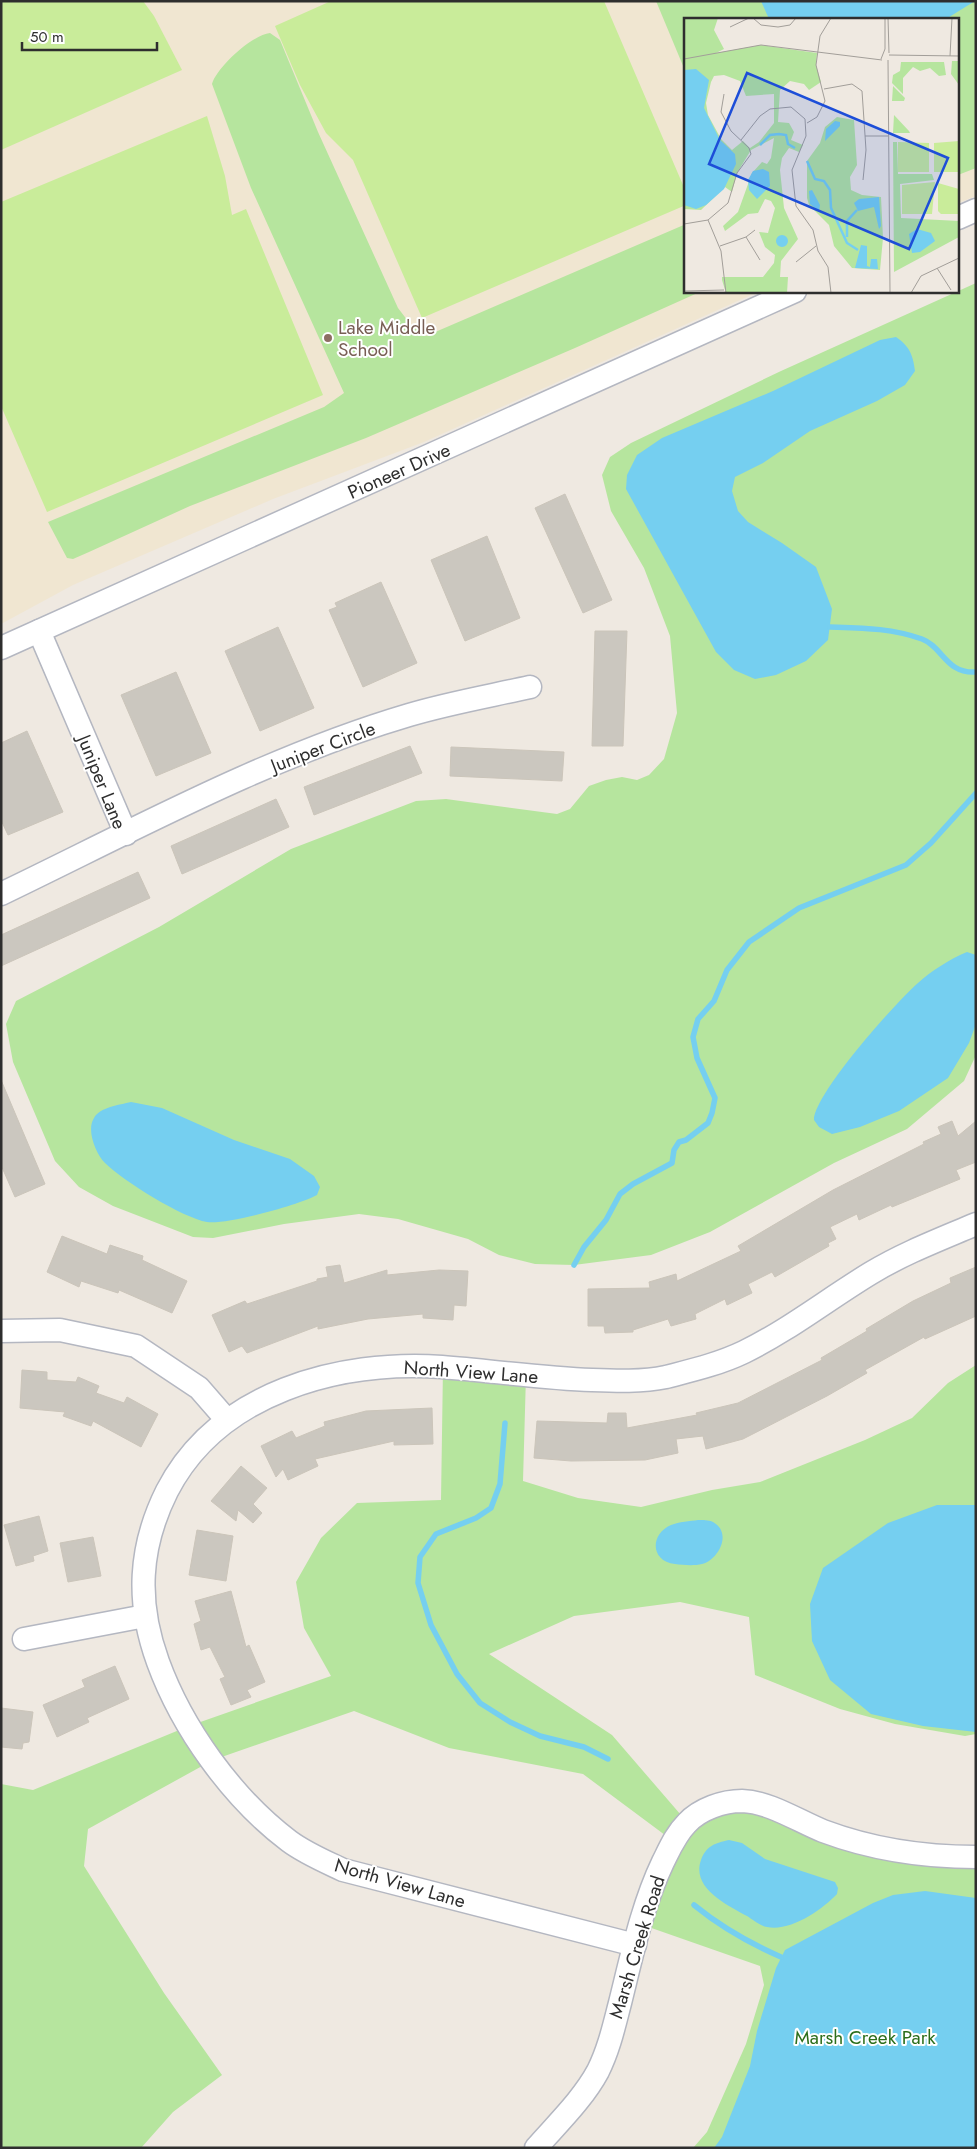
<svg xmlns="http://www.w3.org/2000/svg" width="977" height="2149" viewBox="0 0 977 2149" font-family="Jost,sans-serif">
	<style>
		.education { fill: #f0e6d1 }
		.green { fill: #b6e59e }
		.pitch { fill: #c9ec9a }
		.water { fill: #75cff0 }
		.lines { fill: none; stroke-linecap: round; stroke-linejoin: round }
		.stream { stroke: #75cff0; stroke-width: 5.5 }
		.building { fill: #cbc7bf; stroke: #cbc5ba }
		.minor-casing { stroke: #b4b7c1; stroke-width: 25 }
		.minor { stroke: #fff; stroke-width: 22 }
		.education-dot { fill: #8d6e63; stroke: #fff; stroke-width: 2 }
		.labels { text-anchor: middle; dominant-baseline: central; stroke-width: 4; stroke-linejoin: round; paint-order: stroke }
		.education-label { font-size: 19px; fill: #785e54; stroke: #fff; text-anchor: start }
		.street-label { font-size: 19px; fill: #2e2e2e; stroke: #fff }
		.park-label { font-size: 19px; fill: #2c6e1b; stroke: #fff }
		.inset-river { fill: none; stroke: #75cff0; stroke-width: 2.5 }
		.inset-road { fill: none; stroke: #a29e99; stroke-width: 1 }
		.view { fill: #1d4ed8; fill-opacity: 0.15; stroke: #1d4ed8; stroke-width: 2.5 }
		.inset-edge { fill: none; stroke: #2e2e2e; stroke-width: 2.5 }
	</style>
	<rect width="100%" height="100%" fill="#efe9e1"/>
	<path class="education" d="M1,1H976V196L958,203V19H686V291H760L424,442L273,499L73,585L1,624Z"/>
	<g class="green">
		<path d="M656,1H976V168L958,175V19H686V73Z"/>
		<path d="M270,33L280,40L318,132L398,308L411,325L426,336L686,224V291H702L575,348L366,438L190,506L89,552L73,559L67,558L48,522L324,407L344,393L251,188L212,84C217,67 252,35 270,33Z"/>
		<path d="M976,283V1055L964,1081L907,1129L834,1163L710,1232L651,1255L574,1265L535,1264L499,1255L468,1239L398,1219L359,1214L284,1224L213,1238L193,1237L113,1206L79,1187L55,1161L13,1062L6,1024L16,1001L159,927L291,849L416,801L446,799L557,814L570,809L589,786L606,780L622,777L637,780L649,775L664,759L677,713L670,636L644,568L611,511L602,475L610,457L631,443L781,371Z"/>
		<path d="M976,1365V1734L965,1736L895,1724L840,1709L755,1675L749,1617L680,1602L574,1616L489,1654L612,1735L687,1822L728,1802L823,1831L976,1857V2148H693L707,2132L746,2044L764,1985L760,1966L640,1924L673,1841L583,1774L449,1748L354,1711L213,1760L88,1829L84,1866L164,1993L222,2075L173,2112L141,2148H1V1784L33,1790L189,1726L331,1676L304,1628L296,1582L321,1538L357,1503L441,1500L443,1367L526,1375L523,1481L578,1498L641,1507L712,1490L760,1482L865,1440L912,1418L948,1383Z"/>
	</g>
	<g class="pitch">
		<path d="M1,1H143L154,16L182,70L1,150Z"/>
		<path d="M331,1H604L686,192V205L422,318L353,160L326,133L300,85L275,26Z"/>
		<path d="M207,116L225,176L232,215L246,209L323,395L47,512L1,406V202Z"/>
	</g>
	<g class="water">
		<path d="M761,1H975L946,19H769Z"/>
		<path d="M896,337C909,346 913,354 915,371L905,385L877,401L810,431L763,463L735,477L732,491L738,511L748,522L782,543L816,567L832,609L828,640L806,661L776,675L755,679L734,670L716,652L626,489L627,475L637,455L662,438L773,391L880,340Z"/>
		<path d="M967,952L976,955V1024L969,1043L948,1078L899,1111L860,1127L832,1134L819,1127L814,1120C814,1094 896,1002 918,983C931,971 950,959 967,952Z"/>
		<path d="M131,1102L162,1108L234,1140L290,1159L314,1176L320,1187L317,1195C299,1205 226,1225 207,1222C183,1218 123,1181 105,1163C96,1154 86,1130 94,1118C100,1107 119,1105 131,1102Z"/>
		<path d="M937,1505H976V1732L923,1726L871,1714L830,1680L812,1641L810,1604L823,1568L888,1523Z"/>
		<path d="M698,1520C702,1520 709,1520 713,1522C733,1533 718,1560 702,1564C694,1566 683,1565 675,1564C650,1561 650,1534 671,1525C679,1522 690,1521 698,1520Z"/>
		<path d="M729,1840L742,1843L765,1859L835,1882L838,1888L837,1894C822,1910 790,1932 767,1927C760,1926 752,1919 747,1916C727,1905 691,1888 701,1860C706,1846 715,1843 729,1840Z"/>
		<path d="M925,1891L976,1898V2148H714L722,2137L750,2066L757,2031L776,1968L785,1950L873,1903L893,1895Z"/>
	</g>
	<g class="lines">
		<g class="stream">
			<path d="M830,627C862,628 891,628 922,639C943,647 946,674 976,672"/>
			<path d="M574,1265L584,1247L606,1220L620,1194L633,1184L672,1163L674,1150L679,1142L686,1140L708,1123L712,1113L715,1098L697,1058L693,1037L698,1019L714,1001L727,970L749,942L799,908L906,865L931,843L976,793"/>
			<path d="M505,1423L500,1484L491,1508L476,1518L436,1534L420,1557L418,1583L431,1625L457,1674L480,1703L510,1722L540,1736L584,1747L608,1759"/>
			<path d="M694,1905C721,1927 749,1943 781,1957"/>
		</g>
	</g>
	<g class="building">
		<path d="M565,494L612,600L583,613L535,508Z"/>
		<path d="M487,536L520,618L465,641L431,560Z"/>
		<path d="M381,582L417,663L363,687L329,610L337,607L335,603Z"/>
		<path d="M278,627L314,708L260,731L225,651Z"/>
		<path d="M595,631H627L623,746H592Z"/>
		<path d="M176,672L211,753L156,776L121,695Z"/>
		<path d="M27,731L63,812L8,835L1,820V743Z"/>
		<path d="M410,746L422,773L314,815L304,787Z"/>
		<path d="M451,747L564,752L562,781L450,776Z"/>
		<path d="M276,799L289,827L182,874L171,846Z"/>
		<path d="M138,872L150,898L1,966V935Z"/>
		<path d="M1,1080L45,1184L15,1197L1,1165Z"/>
		<path d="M952,1121L958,1136L976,1121V1162L956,1170L960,1179L892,1207L891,1205L859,1220L857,1214L830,1227L836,1239L828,1243L829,1246L775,1277L772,1272L748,1284L752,1293L727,1305L725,1299L695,1314L696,1319L671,1326L668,1319L633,1330V1332L605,1333L604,1326H588V1289L650,1288L649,1282L676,1274L677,1281L741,1251L738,1246L833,1190L924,1144L923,1142L941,1134L938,1127Z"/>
		<path d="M62,1236L107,1254L110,1245L143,1256L142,1260L187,1281L172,1313L119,1290L118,1293L81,1281L79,1287L47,1272Z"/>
		<path d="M340,1265L344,1283L387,1270V1275L439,1270L468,1271L466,1306L454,1305L453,1320L423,1318V1314L368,1319L318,1329V1326L247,1353L242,1346L229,1352L212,1315L245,1301L247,1304L317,1281V1279L328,1277L326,1267Z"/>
		<path d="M976,1267V1316L925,1339L924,1337L865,1370L867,1373L827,1396L743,1439L706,1449L703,1436L676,1439L678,1453L645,1460L571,1461L534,1458L537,1421L607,1423L608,1413H626L627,1428L697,1415L696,1413L738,1403L822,1360L821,1358L867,1331L866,1329L913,1301L951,1283L950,1278Z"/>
		<path d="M22,1370L47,1372V1380L76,1382L78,1377L99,1386L96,1393L124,1403L127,1397L158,1414L141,1447L93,1421L91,1426L63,1416L65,1412L20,1408Z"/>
		<path d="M432,1408L433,1444L394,1445V1441L315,1459L318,1466L288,1480L283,1469L276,1477L261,1446L292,1431L296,1438L325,1426L324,1422L366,1411Z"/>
		<path d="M241,1466L267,1488L253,1504L262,1513L253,1523L238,1510L236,1521L211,1501Z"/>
		<path d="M39,1516L48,1551L33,1556L34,1561L16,1566L4,1525Z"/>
		<path d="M197,1530L233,1536L226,1581L189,1575Z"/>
		<path d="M93,1537L101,1576L68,1582L60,1543Z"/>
		<path d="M231,1591L246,1647L249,1645L265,1682L247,1690L251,1697L231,1705L220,1679L225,1677L210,1647L201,1650L194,1624L201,1621L195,1601Z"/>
		<path d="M115,1666L129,1699L87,1718L89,1722L57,1737L43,1705L85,1687L82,1680Z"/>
		<path d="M1,1708L33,1712L29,1742L23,1743L22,1749L1,1747Z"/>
	</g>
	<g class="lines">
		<defs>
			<g id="minor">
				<path d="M958,218L976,210"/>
				<path d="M39,631L126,834"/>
				<path d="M1,648L795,291"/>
				<path d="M1,894C134,830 267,757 409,715C449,703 490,696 530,687"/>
				<path d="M1,1331L60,1330L136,1346L199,1388L226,1419"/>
				<path d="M24,1639L145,1616"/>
				<path d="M635,1945L343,1870C324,1861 305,1853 289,1841C232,1798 182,1728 158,1662C136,1602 139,1547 167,1491C218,1392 339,1360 442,1367C492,1371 542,1378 592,1380C616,1381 642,1382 666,1377C693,1370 719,1364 744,1352C789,1330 828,1299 871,1273C904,1253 941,1239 976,1224"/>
				<path d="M536,2148C557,2124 583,2099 598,2071C609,2049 614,2026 620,2003C632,1955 642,1906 663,1862C670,1848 676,1834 687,1823C700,1809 723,1801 742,1801C770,1802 798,1821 823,1831C871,1849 925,1857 976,1857"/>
			</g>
		</defs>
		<use href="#minor" class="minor-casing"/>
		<use href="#minor" class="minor"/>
	</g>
	<circle class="education-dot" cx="328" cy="338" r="5"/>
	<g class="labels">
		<g class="education-label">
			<text x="338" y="327">Lake Middle<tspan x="338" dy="22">School</tspan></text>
		</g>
		<g class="street-label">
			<text transform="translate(399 471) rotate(-24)">Pioneer Drive</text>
			<text transform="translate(323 747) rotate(-21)">Juniper Circle</text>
			<text transform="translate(102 782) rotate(68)">Juniper Lane</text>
			<text transform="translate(471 1372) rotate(4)">North View Lane</text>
			<text transform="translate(400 1883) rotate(16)">North View Lane</text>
			<text transform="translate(637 1947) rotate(-73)">Marsh Creek Road</text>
		</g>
		<g class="park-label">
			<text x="865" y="2037">Marsh Creek Park</text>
		</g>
	</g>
	<g transform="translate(684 18)">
		<rect width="275" height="275" fill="#efe9e1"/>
		<path d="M0,0H34L30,12L40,31L32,35L77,27L133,35L132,47L137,64L125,72L120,66L106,63L96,72L94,104L105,105L110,114L107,122L119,127L115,134L105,130L98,140L96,152L100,190L114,221L97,243L96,259H104L103,275H42L38,262V259H79L90,245L91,237L81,229L75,214L84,215L91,190L87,183L81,181L74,195L64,196L41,213L39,208L54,194L68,155L78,144L83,146L87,140L90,120L67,132L53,155L48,174L41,169L17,192L0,191ZM40,57L56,63L62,78L90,76V105L75,124L66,130L59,123L48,132L37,121L24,97L22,85L27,64L30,58ZM275,43V67L267,56L268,43ZM217,44H260L262,57L255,58L246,50L236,53L229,49L219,60V76L208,65L209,57L216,53ZM209,68L221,80L220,83H208ZM210,97L225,113L226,115H209ZM153,99L170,102L173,147L166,159L167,172L178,177L197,179L199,220L196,252L168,250L150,228L145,207L125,187L123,180V143L136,125L141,109ZM209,124H213L214,156H248L250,162L216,166L217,200L275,203V219L210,254Z" fill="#b6e59e" fill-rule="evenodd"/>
		<path d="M275,123V154H250V125ZM214,124L245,125V154H214ZM251,164L248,196H218V167ZM254,165L275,171V196H257L254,193Z" fill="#c9ec9a"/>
		<path d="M12,51L25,62L20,90L36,122L51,136L52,146L40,171L22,187L12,191L0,187V52ZM151,103L156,104V108L141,123L142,111ZM79,151L85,154L86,168L73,181L65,172L64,162L69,153ZM128,172L136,187L135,193L126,186L125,173ZM195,179L197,208L195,211L190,189L174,193L170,185L175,181ZM233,211L247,215L251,223L236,234L228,235L225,216ZM92 223a6 6 0 1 1 12 0a6 6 0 1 1-12 0ZM177,227L183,228V248L186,249L187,241H193L194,251L171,250Z" fill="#75cff0"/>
		<path class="inset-river" d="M76,127L86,117L95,116L102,117L104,126L111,130M123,143L131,161L140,163L146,172L147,190L163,225L174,232M163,219V203L173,192"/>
		<path class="inset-road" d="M69,0L77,7L94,9L106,7L112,0M204,0L205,35M46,9L65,0M205,37L275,38M266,38L268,0M0,41L77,27L198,42M197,41L201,31V0M204,42L206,275M140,71L168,66L178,73L182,132L179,162M123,105L133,99L141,83L132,47L136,18L147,0M181,118H204M57,122L76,98L86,91L107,89L121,101L122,118L108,152L112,188L129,212L134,233L144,249L147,275M24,202L37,233L42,275M0,206L24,202L44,185L53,155L67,136L65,130L47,113L37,94L40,76M62,219L76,242M36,228L62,219L71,212M112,244L132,228M253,250L267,272M0,273L40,272M227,275L237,258L275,240"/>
		<path class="view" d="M63,55L264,140L225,231L25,146Z"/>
		<rect width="275" height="275" class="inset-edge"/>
	</g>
	<rect width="977" height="2149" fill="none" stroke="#2e2e2e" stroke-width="5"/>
	<path d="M22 42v8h135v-8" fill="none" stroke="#2e2e2e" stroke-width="2.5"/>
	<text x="30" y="42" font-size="15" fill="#2e2e2e" stroke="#ffffff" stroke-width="4" paint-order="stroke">50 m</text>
</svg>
